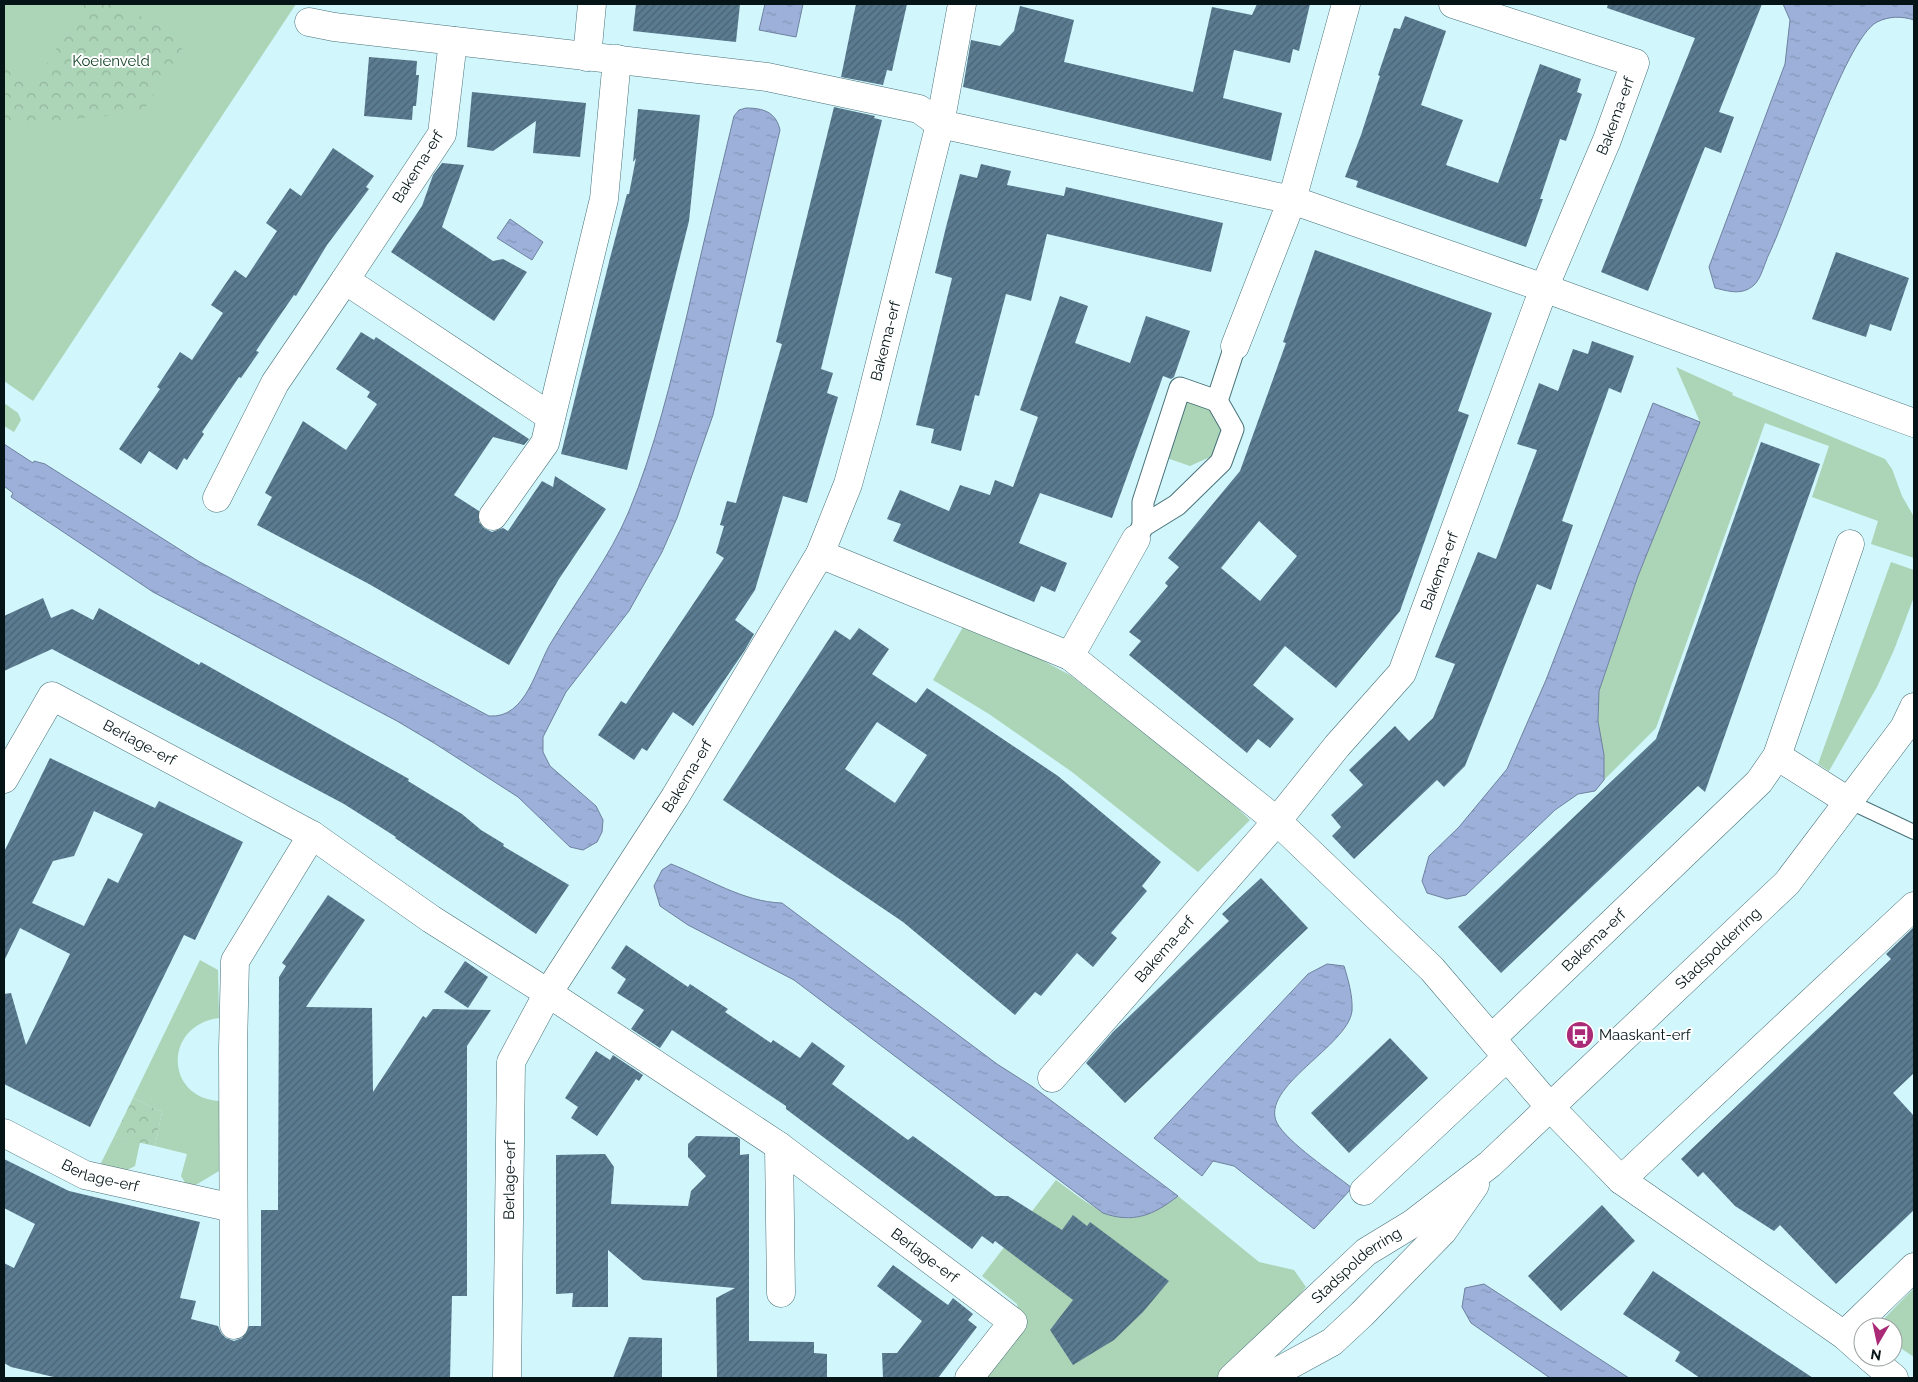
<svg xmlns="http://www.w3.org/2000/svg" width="1918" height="1382" viewBox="0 0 1918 1382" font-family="Raleway,sans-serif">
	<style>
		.grass { fill: #acd4b6 }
		.forest { fill: url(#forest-crowns) }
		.water { fill: url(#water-ripples); stroke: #6e819f }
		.building { fill: url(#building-hatch); fill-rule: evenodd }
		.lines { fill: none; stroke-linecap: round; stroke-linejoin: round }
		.service-casing { stroke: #477178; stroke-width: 16 }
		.pedestrian-casing { stroke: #477178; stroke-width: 23 }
		.minor-casing { stroke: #477178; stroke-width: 29 }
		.tertiary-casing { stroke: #477178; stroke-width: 29 }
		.service { stroke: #fff; stroke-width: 14 }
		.pedestrian { stroke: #fff; stroke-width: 21 }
		.minor { stroke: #fff; stroke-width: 28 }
		.tertiary { stroke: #fff; stroke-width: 28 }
		.labels { text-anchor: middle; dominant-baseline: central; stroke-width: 4; stroke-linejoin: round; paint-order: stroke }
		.park-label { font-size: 15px; fill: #134526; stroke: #fff }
		.street-label { font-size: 15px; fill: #041417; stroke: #fff }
		.poi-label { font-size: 15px; fill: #041417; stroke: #fff; text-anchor: start }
	</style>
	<defs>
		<pattern id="forest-crowns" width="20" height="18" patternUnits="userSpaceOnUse" patternTransform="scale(1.25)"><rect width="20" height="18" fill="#acd4b6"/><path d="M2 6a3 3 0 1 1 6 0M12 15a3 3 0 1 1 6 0" fill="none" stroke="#92b59c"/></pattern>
		<pattern id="water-ripples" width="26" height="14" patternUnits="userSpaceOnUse" patternTransform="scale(1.25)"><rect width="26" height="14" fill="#9cb0d9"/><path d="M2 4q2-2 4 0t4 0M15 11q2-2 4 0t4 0" fill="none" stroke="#8596ba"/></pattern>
		<pattern id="building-hatch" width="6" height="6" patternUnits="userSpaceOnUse" patternTransform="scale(1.25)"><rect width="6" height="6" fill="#5b7b90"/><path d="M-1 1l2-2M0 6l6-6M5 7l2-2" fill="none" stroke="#496475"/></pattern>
	</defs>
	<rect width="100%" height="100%" fill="#d1f6fc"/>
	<g class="grass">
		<path d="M4,4H296L33,401L4,381Z"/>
		<path d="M1676,367L1733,393L1732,395L1885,459L1892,469L1902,496L1914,517V558L1871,544L1878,521L1812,497L1829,446L1765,423L1656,728L1604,780V755L1598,721L1599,691L1638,576L1700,422Z"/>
		<path d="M1185,398L1210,407L1225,432L1217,454L1190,466L1164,457Z"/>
		<path d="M4,403L18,413L21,420L14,432L4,426Z"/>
		<path d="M1891,562L1914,570V597L1894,650L1877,687L1829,771L1818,764Z"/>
		<path d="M963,627L1021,649L1070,675L1220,792L1250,820L1198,872L1072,772L989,714L933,680Z"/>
		<path d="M200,960L218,970L219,1018C164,1025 164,1097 219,1101V1171L189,1189L181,1176L187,1154L155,1146L162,1112L133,1098Z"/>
		<path d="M114,1137L140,1142L135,1166L121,1173L100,1165Z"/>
		<path d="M1056,1180C1103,1214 1124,1238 1178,1196L1259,1262L1294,1270L1306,1287L1285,1314L1216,1378H986L1020,1316L1017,1304L982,1276Z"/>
		<path d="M1914,1288V1357L1893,1343V1327H1876Z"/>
	</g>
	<g class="forest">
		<path d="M85,4H119L186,42L142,113L4,125V65L36,81Z"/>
		<path d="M133,1098L162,1112L155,1146L114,1137Z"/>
	</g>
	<g class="water">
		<path d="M765,4H803L796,37L759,30Z"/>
		<path d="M1783,4H1914V20C1902,16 1889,16 1877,22C1844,39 1790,211 1769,254C1765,262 1761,279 1754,285C1742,296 1728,291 1715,288L1709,267L1785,64L1790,20Z"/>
		<path d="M746,108C763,108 776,112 780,130L713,415L677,518L662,552L629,611L566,692L543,737V752L550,766L596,806L603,820L602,832L597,842L583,850L570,847L518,797L434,743L397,721L153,592L11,497L13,493L4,486V444L33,463L34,461L45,464L198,561L489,716C527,719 536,666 552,641C578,598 610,557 629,511C655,448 671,381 687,315C702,249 718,182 734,116L739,110Z"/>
		<path d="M510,219L543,242L532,260L497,238Z"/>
		<path d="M1653,403L1700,422L1638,576L1599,691L1598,721L1604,755V780L1595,791L1578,794L1555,810L1466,895L1447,899L1427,893L1422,881L1429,856L1459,827L1507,769L1546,680Z"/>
		<path d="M671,864C707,878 743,902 782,903L997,1064L1033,1087L1178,1196C1154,1215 1133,1224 1103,1213L794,980L688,925L660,906L654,886L662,870Z"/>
		<path d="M1327,964L1344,966C1348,979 1353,996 1352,1011C1348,1046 1259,1087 1277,1123C1288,1143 1332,1172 1352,1188L1314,1229L1234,1166L1213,1161L1202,1176L1154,1138L1308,974Z"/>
		<path d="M1484,1284L1629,1378H1550L1471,1323L1462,1307L1465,1288Z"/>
	</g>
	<g class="building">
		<path d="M636,4H740L736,42L633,31Z"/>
		<path d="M856,4H907L892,71L887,70L883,85L841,77Z"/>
		<path d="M1257,4H1310L1299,51L1293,49L1290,63L1234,50L1223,98L1282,113L1271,161L963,87L971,40L1000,46L1014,31L1020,6L1074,20L1064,62L1193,92L1212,7L1252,15Z"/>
		<path d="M1608,4H1762L1719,112L1734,117L1721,153L1705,147L1648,291L1601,272L1695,38L1607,8Z"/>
		<path d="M1405,16L1446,31L1421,105L1463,120L1446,165L1498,183L1540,64L1581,79L1577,92L1582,94L1566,141L1560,139L1540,199H1543L1526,247L1356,187L1358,181L1345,177L1361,135L1380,76L1378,75L1394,28L1400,29Z"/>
		<path d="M369,57L417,61L416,75H419L416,106H413L412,120L364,116Z"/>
		<path d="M472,92L586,103L580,157L533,153L536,121L493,151L467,147Z"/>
		<path d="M834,107L875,116L874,118L882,120L821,369L833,373L827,393L838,397L807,503L783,496L755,590L735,620L754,634L745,650L693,726L673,712L647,751L642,748L634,760L598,735L621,701L626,704L724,558L716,553L724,526L720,525L727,501L736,503L782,344L776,342Z"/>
		<path d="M638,109L700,115L689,221L627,470L561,454L610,258L627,194H629L636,158L633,162Z"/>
		<path d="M333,148L374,176L366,187L369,189L327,245L296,296L294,295L272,327L256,351L259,352L241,378L239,377L202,432L204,434L187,460L184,458L177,470L149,451L141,464L119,449L160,389L157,387L180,352L192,360L223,313L211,305L235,270L246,278L277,231L266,223L290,188L301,196Z"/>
		<path d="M442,163L464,165L442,227L493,261L503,259L527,272L494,321L391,252L422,206L433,175Z"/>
		<path d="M981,164L1011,171L1007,185L1064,196L1066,187L1223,223L1211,272L1047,234L1031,301L1006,294L979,396L975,395L961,451L931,443L934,429L916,425L952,278L935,273L946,227L960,174L977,178Z"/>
		<path d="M1315,250L1492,313L1458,411L1469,415L1400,611L1336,688L1285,646L1253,685L1294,719L1270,748L1258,739L1247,753L1129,655L1141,641L1129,632L1168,586L1165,583L1179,567L1168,558L1240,471L1286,343L1283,342ZM1259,521L1297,556L1260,601L1221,568Z"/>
		<path d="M1836,252L1909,278L1891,331L1870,324L1866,337L1812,319Z"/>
		<path d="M1060,296L1088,306L1075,343L1130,363L1146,316L1190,331L1174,377L1171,379L1163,376L1112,518L1040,493L1019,543L1067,563L1055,592L1041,586L1034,602L893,541L901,524L887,519L900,490L949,511L960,485L990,495L995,480L1013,487L1038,417L1020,410Z"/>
		<path d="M361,332L374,340L376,337L529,439L524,445L493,437L454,495L479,511V522L484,528L492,532L503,528L508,531L542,481L553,487L555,476L606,509L559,579L509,665L369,584L257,525L272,497L265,493L303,421L346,450L377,404L367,397L370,392L336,369Z"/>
		<path d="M1592,341L1634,356L1621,393L1609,388L1562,521L1573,525L1551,590L1537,584L1465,766L1444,787L1437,780L1354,859L1332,836L1341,827L1331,815L1363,785L1349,770L1395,726L1409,741L1433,718L1455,664L1435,657L1478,552L1496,559L1537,450L1517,444L1539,383L1558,391L1573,349L1588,354Z"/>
		<path d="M1761,442L1820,464L1705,792L1698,786L1501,973L1458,927L1656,739Z"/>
		<path d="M43,598L51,618L72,609L93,620L99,608L199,665L201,662L409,779L408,781L462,814L481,830L504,844L503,846L569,885L536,934L395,838L396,837L344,804L52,649L4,671V616Z"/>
		<path d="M859,628L889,649L872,674L916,703L927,688L1058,776L1161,862L1142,886L1147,891L1111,933L1117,938L1093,967L1077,953L1041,996L1035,992L1015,1015L903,922L723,800L835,630L850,640ZM877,722L927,755L895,803L845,769Z"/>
		<path d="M50,758L155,808L159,801L243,842L195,940L184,935L90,1127L4,1084V994L11,993L26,1045L70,954L20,928L4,961V852ZM94,811L143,834L118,883L108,878L84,926L32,903L53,861L74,856Z"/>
		<path d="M1261,878L1308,928L1125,1103L1086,1063L1113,1032L1229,921L1222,914Z"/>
		<path d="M328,895L365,920L306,1007L372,1008L373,1092L423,1016L426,1018L433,1009L491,1010L467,1046V1296H452L450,1378H58L11,1367L4,1363V1263L14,1268L35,1224L4,1208V1159L69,1191L200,1222L180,1298L196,1301L191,1319L218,1326L221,1333L226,1338L234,1341L242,1338L249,1326H261V1210H278L279,977L286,966L282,963Z"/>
		<path d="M1914,927V1073L1893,1093L1914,1116V1210L1836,1284L1780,1225L1774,1231L1735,1206L1703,1172L1698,1177L1681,1159L1891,959L1886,954Z"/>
		<path d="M626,945L688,987L690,984L728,1009L725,1012L771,1043L773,1040L800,1058L812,1042L845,1066L832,1084L908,1140L913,1136L995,1196H1008L1062,1230L1073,1215L1087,1226L1090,1222L1169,1281L1143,1312L1114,1340L1073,1365L1050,1330L1073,1300L995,1241L993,1244L982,1236L972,1249L786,1109V1106L672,1030L660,1048L631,1029L644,1010L617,993L626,979L611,968Z"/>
		<path d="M465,961L488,977L468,1008L444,992Z"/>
		<path d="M1390,1038L1428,1078L1349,1153L1311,1113Z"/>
		<path d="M596,1051L610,1060L613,1055L643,1075L639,1081L636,1079L597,1136L571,1118L578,1107L565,1098Z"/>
		<path d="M696,1136L737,1137L740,1139V1155L749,1154V1341L814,1342V1353L827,1354V1378H717L716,1298L735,1288L643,1280L608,1250V1307H572L573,1293L556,1294V1155L605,1154L614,1167L611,1204L688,1206L691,1191L706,1176L688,1157V1144Z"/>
		<path d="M1602,1205L1635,1241L1561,1311L1528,1276Z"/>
		<path d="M893,1265L948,1305L953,1298L973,1314L968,1320L977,1327L938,1378H883L882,1353H897L922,1321L877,1286Z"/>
		<path d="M1653,1271L1733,1325L1813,1378H1700L1675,1361L1680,1352L1623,1314Z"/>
		<path d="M629,1337L662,1338V1378H613Z"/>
	</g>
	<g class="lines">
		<defs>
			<path id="service" d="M1848,801L1914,832"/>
			<g id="pedestrian">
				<path d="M1143,526V502L1180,388L1217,401"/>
				<path d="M1136,539L1143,526L1177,505L1221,462L1233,429L1217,401L1235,346"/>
			</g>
			<g id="minor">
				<path d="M309,22L334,27L767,77L919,109L940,124L1292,200L1544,288L1914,423"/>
				<path d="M453,41L442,134L345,280L551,417"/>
				<path d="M587,57L592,4"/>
				<path d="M1235,346L1292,200L1346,4"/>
				<path d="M217,498L275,383L345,280"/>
				<path d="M493,516L545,443L604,199L617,59"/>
				<path d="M820,554L1070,656L1277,821L1432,969L1549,1106L1621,1180L1844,1335L1863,1352"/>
				<path d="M1070,656L1136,539"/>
				<path d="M1777,756L1848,801"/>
				<path id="s1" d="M4,779L52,696L312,835L431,919L548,993L779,1146L1013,1322L969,1378"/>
				<path id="s2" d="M1492,1038L1759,782L1777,756L1850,544"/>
				<path id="s3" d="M1052,1078L1277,821L1337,746L1402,673L1544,288L1607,140L1635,63L1453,4"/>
				<path id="s4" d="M4,1133L85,1175L233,1208"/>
				<path d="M779,1146L781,1293"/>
				<path d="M1621,1180L1914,906"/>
				<path d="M1364,1191L1506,1058"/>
				<path d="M234,1325L233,1049L235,961L312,835"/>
				<path d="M1844,1335L1914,1267"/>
				<path d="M1869,1357L1894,1378"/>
				<path id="s5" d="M507,1378L511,1062L548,993L675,797L820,554L848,484L867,415L940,124L962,4"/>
			</g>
			<g id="tertiary">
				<path id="s6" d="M1232,1378L1366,1252L1412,1224L1490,1164L1787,883L1904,728L1914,707"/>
				<path d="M1266,1378L1332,1342L1362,1314L1443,1231L1475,1185"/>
			</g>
		</defs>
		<use href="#service" class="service-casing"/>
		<use href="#pedestrian" class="pedestrian-casing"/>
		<use href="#minor" class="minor-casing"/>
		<use href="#tertiary" class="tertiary-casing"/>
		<use href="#service" class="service"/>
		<use href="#pedestrian" class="pedestrian"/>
		<use href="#minor" class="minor"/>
		<use href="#tertiary" class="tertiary"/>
	</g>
	<defs>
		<symbol id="bus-disc" viewBox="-11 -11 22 22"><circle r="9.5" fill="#aa2a78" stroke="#fff"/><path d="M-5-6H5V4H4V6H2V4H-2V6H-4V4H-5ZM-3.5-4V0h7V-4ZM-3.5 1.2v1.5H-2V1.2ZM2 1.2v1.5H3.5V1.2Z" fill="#fff"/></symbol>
	</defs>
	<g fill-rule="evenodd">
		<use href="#bus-disc" x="1564" y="1019" width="32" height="32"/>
	</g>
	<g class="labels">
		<g class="park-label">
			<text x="111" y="61">Koeienveld</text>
		</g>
		<g class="street-label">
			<text stroke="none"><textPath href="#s3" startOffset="1132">Bakema-erf</textPath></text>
			<text transform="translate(418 167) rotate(-58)">Bakema-erf</text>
			<text stroke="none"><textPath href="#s5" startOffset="1134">Bakema-erf</textPath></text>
			<text stroke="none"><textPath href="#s3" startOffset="644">Bakema-erf</textPath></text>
			<text stroke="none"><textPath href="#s1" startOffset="195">Berlage-erf</textPath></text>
			<text stroke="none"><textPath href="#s5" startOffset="652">Bakema-erf</textPath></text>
			<text stroke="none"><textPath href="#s2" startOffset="141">Bakema-erf</textPath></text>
			<text stroke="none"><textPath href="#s6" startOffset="650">Stadspolderring</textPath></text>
			<text stroke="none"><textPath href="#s3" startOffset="171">Bakema-erf</textPath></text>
			<text stroke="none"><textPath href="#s4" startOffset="106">Berlage-erf</textPath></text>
			<text stroke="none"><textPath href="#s5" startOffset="198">Berlage-erf</textPath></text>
			<text stroke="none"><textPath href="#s1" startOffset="1134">Berlage-erf</textPath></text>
			<text stroke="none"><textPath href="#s6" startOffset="168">Stadspolderring</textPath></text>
		</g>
		<g class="poi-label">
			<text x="1599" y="1035">Maaskant-erf</text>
		</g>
	</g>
	<rect width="1918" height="1382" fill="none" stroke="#041417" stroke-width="10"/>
	<g transform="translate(1878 1342) rotate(189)"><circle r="24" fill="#ffffff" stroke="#9ba1a2"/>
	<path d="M0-4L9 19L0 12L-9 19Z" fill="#aa2a78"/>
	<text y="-8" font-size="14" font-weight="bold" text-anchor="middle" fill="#041417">N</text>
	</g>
</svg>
